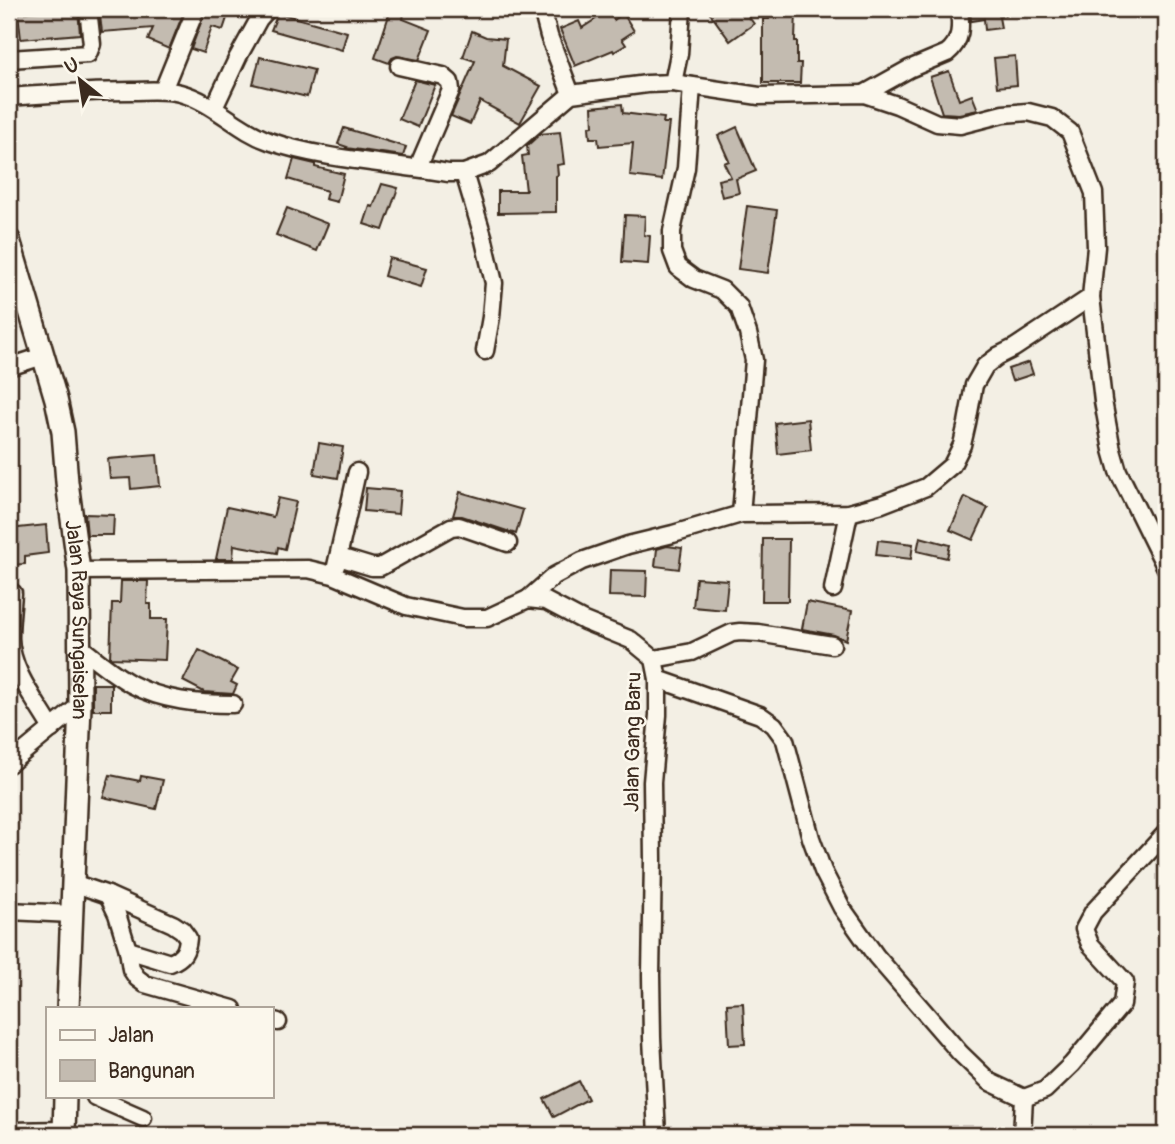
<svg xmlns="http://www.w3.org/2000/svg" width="1175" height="1144" viewBox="0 0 1175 1144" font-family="Pangolin,sans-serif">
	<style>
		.building { fill: #c3bbb0; stroke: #3b2a1e; stroke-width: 2 }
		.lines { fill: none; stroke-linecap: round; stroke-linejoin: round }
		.minor-casing { stroke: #3b2a1e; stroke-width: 21 }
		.major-casing { stroke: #3b2a1e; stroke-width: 26 }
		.minor { stroke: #fbf7ec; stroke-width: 16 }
		.major { stroke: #fbf7ec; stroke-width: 21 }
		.labels { text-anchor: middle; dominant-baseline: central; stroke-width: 5; stroke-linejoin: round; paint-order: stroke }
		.street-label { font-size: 21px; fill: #3b2a1e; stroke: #fbf7ec }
	</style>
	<rect width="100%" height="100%" fill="#f3efe4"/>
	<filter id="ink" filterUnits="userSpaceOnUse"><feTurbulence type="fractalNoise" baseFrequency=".0143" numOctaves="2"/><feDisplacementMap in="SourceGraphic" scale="14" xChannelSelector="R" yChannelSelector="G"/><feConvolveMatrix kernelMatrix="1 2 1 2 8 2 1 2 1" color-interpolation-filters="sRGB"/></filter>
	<g filter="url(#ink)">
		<g class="building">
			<path d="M62,9H78L80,34L21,39L18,13Z"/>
			<path d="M99,9H185L169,49L148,40L153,28L102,32Z"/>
			<path d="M206,9H230L223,30L212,27L203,53L191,49Z"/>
			<path d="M391,9L404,14L403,19L431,30L419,60L397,56L392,58L389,63L375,58Z"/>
			<path d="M707,9H743L754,24L730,41Z"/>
			<path d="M769,9H796L795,41H797V63H801L800,83H763V19H769Z"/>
			<path d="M970,9H1005V16L999,17L1001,28L985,30L984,19L971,21Z"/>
			<path d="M608,11L614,20L623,13L634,31L622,39L626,45L614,52L613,50L575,66L560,29L579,21L582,28Z"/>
			<path d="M278,13L347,32L342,50L271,30Z"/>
			<path d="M472,31L486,37L506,39L503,66L541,86L520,123L480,101L470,124L451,116L475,61L463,57Z"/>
			<path d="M1015,56L1017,85L997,87L994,58Z"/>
			<path d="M260,57L314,70L307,97L253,84Z"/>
			<path d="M949,71L959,100L972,95L978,110L959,114L942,113L930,77Z"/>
			<path d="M415,80L435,85L418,127L399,119Z"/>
			<path d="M622,104L623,113L664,118L663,123H669L662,180L630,176L633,143L599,146L598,138H590L589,127L593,126L592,107Z"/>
			<path d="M737,127L756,171L736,179L739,193L722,197L718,180L731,177L724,163L729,161L718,136Z"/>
			<path d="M344,128L406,147L403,156L346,148L347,147L338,144Z"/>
			<path d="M560,132L564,164L557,165L558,175L556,176V212L498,213V191H526L522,156L528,155L527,146L540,134Z"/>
			<path d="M294,159L315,164V167L344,174L337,202L325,199L327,191L288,179Z"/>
			<path d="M382,184L398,188L383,230L364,224L370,206L373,207Z"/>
			<path d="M747,206L777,210L768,273L738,269Z"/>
			<path d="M287,208L328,224L317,251L276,235Z"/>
			<path d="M625,215L645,216L644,235L650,236L648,264L622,262Z"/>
			<path d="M389,258L427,268L421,287L384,276Z"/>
			<path d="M1029,362L1033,374L1012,381L1008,369Z"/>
			<path d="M808,419L811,450L778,454L775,423Z"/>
			<path d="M319,443L343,447L338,478L314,474Z"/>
			<path d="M157,455L160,486L131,489L130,478L110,479L108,459Z"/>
			<path d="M366,488L400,491L398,514L364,511Z"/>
			<path d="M460,492L523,510L516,534L462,516H453Z"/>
			<path d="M965,497L988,508L973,540L950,530Z"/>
			<path d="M278,498L296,502L285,549L278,547L277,553L234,545L233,559H216L227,507L273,517Z"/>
			<path d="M85,514L114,515L113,535H87Z"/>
			<path d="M46,525L48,553L25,556V564L9,565V529Z"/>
			<path d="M920,537L950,545L947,558L917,551Z"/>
			<path d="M763,539H789L788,601H762Z"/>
			<path d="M878,540L913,544L911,559L876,555Z"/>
			<path d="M667,546L682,548L679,569L655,566L657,549Z"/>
			<path d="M610,570L647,571L646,597L609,596Z"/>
			<path d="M696,578L728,580L725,610L693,607Z"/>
			<path d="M121,581H148L147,604H151V619H167L165,660L110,658L112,603H120Z"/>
			<path d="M807,602L852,611L846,640L834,635L802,629Z"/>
			<path d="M199,650L238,670L231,682L237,685L233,694L204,692L183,681Z"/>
			<rect x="93" y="684" width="18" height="26"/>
			<path d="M110,775L140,781L141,776L163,780L156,809L103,797Z"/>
			<path d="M743,1003L745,1044L729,1045L727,1004Z"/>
			<path d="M579,1081L588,1099L554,1117L544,1099Z"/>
		</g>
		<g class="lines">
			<defs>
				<g id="minor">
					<path d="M542,9L549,36L571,94"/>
					<path d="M9,59L88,54L92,44L88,9"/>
					<path d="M399,66L443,76L450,82L451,90L418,167"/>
					<path d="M673,83L759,96L864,94L897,105L937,123L960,125L1003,114L1028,112L1052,118L1070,132L1094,193L1096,247L1091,297L1103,401L1112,450L1118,471L1166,568"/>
					<path d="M692,86L686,168L672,231V251L678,267L694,279L722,290L739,307L748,333L754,360L741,514"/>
					<path d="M163,90L196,9"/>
					<path d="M864,94L909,69L947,53C962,41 961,26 959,9"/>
					<path d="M9,97C50,94 91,91 132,91C148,91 164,89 180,93C214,102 237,130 269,141C323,160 391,163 448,173H464L489,164L571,94L647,84L673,83L679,54L682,9"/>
					<path d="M214,108L238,57L259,19L268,9"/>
					<path d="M464,173L483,236L494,283L491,317L485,351"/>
					<path d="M9,367L43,356"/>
					<path d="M339,557L372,567H380L451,527L459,526L508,543"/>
					<path d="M336,566L357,472"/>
					<path d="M79,571L308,569L333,575L406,606L463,618H487L528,599L546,601L584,621L631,640L654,659L658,679V715L652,782L653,859L651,975L652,1038L657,1135"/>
					<path d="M833,589L849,513"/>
					<path d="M13,593C12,608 10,623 10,638C11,671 36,701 52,729"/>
					<path d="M528,599L554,576L582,561L628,545L673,534L741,514L849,513L882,504L926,487L952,465L962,445L967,423L974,385L985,366L998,356L1014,348L1091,297"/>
					<path d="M81,648C97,660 113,674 131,684C163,701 198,704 233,704"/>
					<path d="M654,659L692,652L732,633L740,632L758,633L832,645"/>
					<path d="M658,679L760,715L774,725L785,740L811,838L823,871L842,908L876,956L960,1053L990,1082L1024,1098L1045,1090L1072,1064L1122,1004L1125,982L1090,944L1084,929L1093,912L1166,833"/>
					<path d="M9,764L80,705"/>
					<path d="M73,883L108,895L173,924L182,930L188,938C187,951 183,958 170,963L128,950"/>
					<path d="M108,895L117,914L128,950L131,969L137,978L145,984L233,1009"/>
					<path d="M9,911L72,914"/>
					<path d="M271,1020L278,1022"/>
					<path d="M95,1097L143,1118"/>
					<path d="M9,1131L64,1130"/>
					<path d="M1022,1135L1024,1098"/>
				</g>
				<g id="major">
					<path id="s1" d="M9,240L56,399L63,432L67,482L79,571L80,705L68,1009"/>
					<path d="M64,1135L65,1097"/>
				</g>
			</defs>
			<use href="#minor" class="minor-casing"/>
			<use href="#major" class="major-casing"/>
			<use href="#minor" class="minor"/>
			<use href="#major" class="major"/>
		</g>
	</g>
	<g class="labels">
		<g class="street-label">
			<text stroke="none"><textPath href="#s1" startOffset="388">Jalan Raya Sungaiselan</textPath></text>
			<text transform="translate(633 742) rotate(-89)">Jalan Gang Baru</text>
		</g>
	</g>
	<rect width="1175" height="1144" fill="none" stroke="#fbf7ec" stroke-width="35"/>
	<rect x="18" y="18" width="1140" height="1109" fill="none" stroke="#3b2a1e" stroke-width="2.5" filter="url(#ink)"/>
	<rect x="46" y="1007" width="228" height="91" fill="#fbf7ec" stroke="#aea59a" stroke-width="2"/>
	<rect x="60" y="1030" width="35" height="10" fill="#fbf7ec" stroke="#aea59a" stroke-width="2"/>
	<text x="108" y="1042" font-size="21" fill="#3b2a1e">Jalan</text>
	<rect x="60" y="1060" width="35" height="21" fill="#c3bbb0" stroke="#aea59a" stroke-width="2"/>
	<text x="108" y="1078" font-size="21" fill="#3b2a1e">Bangunan</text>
	<g transform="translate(80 80) rotate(330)" stroke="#fbf7ec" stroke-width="5" paint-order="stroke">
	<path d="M0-5L12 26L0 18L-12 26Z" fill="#3b2a1e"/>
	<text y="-10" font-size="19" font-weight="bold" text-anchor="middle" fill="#3b2a1e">U</text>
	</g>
</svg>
